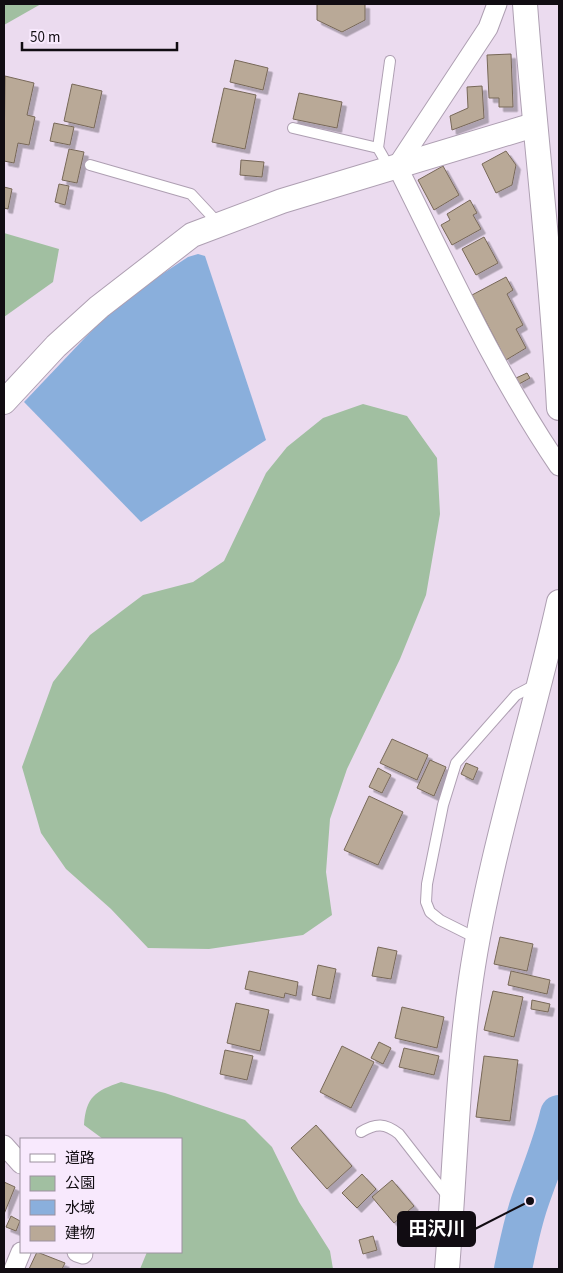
<svg xmlns="http://www.w3.org/2000/svg" width="563" height="1273" viewBox="0 0 563 1273" font-family="'Source Sans 3','Noto Sans JP',sans-serif">
	<style>
		.green { fill: #a1bfa1 }
		.water { fill: #8aafdc }
		.lines { fill: none; stroke-linecap: round; stroke-linejoin: round }
		.river { stroke: #8aafdc; stroke-width: 38 }
		.building { fill: #b9a997; stroke: #776858; filter: url(#shadow) }
		.service-casing { stroke: #ae9fb2; stroke-width: 12 }
		.minor-casing { stroke: #ae9fb2; stroke-width: 21 }
		.tertiary-casing { stroke: #ae9fb2; stroke-width: 26 }
		.service { stroke: #fff; stroke-width: 10 }
		.minor { stroke: #fff; stroke-width: 19 }
		.tertiary { stroke: #fff; stroke-width: 24 }
		.leader { fill: none; stroke: #110c12; stroke-width: 2 }
		.callout-dot { fill: #110c12; stroke: #f8e9fd; stroke-width: 2 }
		.callout { fill: #110c12; stroke: #110c12; stroke-width: 2 }
		.callout-label { font-size: 19px; text-anchor: middle; font-weight: bold; fill: #fff }
	</style>
	<defs>
		<filter id="shadow"><feDropShadow dx="4.5" dy="4.5" stdDeviation="0" flood-color="#0004"/></filter>
	</defs>
	<rect width="100%" height="100%" fill="#ebdbef"/>
	<g class="green">
		<path d="M4,4H41L4,25Z"/>
		<path d="M4,233L59,249L53,282L4,317Z"/>
		<path d="M363,404L407,416L437,458L440,514L426,595L400,659L347,769L330,819L326,872L332,915L303,935L209,949L148,948L111,909L66,869L41,833L22,767L53,682L90,635L143,595L193,582L224,561L266,473L287,447L323,418Z"/>
		<path d="M121,1082L165,1093L245,1120L272,1147L299,1202L330,1251L333,1269H140L147,1252H181V1139H103L84,1125C86,1097 95,1091 121,1082Z"/>
	</g>
	<path class="water" d="M198,254L205,256L266,440L141,522L24,402L118,303L188,257Z"/>
	<g class="lines">
		<path class="river" d="M513,1269C518,1246 522,1224 530,1201C540,1172 552,1144 559,1114"/>
	</g>
	<g class="building">
		<path d="M317,4H365V20L342,32L317,20Z"/>
		<path d="M511,54L513,107H499V98H489L487,55Z"/>
		<path d="M235,60L268,68L263,90L230,82Z"/>
		<path d="M5,76L34,83L27,115L35,117L29,145L18,143L14,163L4,161Z"/>
		<path d="M72,84L102,91L94,128L64,121Z"/>
		<path d="M482,86L484,118L452,130L450,116L468,108L467,87Z"/>
		<path d="M224,88L256,95L245,149L212,142Z"/>
		<path d="M299,93L342,102L337,128L293,119Z"/>
		<path d="M54,123L74,127L70,145L50,141Z"/>
		<path d="M69,149L84,152L77,183L62,180Z"/>
		<path d="M506,151L516,165L512,185L496,193L482,164Z"/>
		<path d="M241,160L264,162L262,177L240,175Z"/>
		<path d="M443,166L459,195L434,210L418,180Z"/>
		<path d="M59,184L69,186L65,205L55,202Z"/>
		<path d="M4,187L12,189L8,209L4,208Z"/>
		<path d="M470,200L477,213L473,215L481,229L452,245L441,225L450,220L447,214Z"/>
		<path d="M484,237L498,263L476,275L462,249Z"/>
		<path d="M506,277L513,290L507,294L523,325L516,329L526,348L506,360L472,295Z"/>
		<path d="M527,373L530,378L519,384L516,378Z"/>
		<path d="M392,739L428,755L417,780L380,763Z"/>
		<path d="M430,760L446,767L434,796L417,788Z"/>
		<path d="M466,763L478,768L473,780L461,774Z"/>
		<path d="M378,768L391,775L382,793L369,787Z"/>
		<path d="M369,796L403,812L378,865L344,850Z"/>
		<path d="M500,937L533,944L527,971L494,964Z"/>
		<path d="M378,947L397,951L391,979L372,976Z"/>
		<path d="M318,965L336,969L330,999L312,995Z"/>
		<path d="M249,971L298,982L296,996L285,993L284,998L245,989Z"/>
		<path d="M511,971L550,980L547,994L508,985Z"/>
		<path d="M493,991L523,997L514,1037L484,1030Z"/>
		<path d="M532,1000L550,1004L548,1012L531,1009Z"/>
		<path d="M236,1003L269,1010L260,1051L227,1043Z"/>
		<path d="M402,1007L444,1017L437,1048L395,1038Z"/>
		<path d="M379,1042L391,1048L383,1064L371,1058Z"/>
		<path d="M342,1046L374,1062L351,1108L320,1092Z"/>
		<path d="M404,1048L439,1056L434,1075L399,1067Z"/>
		<path d="M225,1050L253,1056L247,1080L220,1074Z"/>
		<path d="M484,1056L518,1060L510,1121L476,1117Z"/>
		<path d="M316,1125L352,1166L327,1189L291,1148Z"/>
		<path d="M362,1174L376,1189L357,1208L342,1193Z"/>
		<path d="M392,1180L414,1206L394,1223L372,1197Z"/>
		<path d="M4,1182L15,1187L4,1214Z"/>
		<path d="M11,1216L20,1221L16,1231L6,1227Z"/>
		<path d="M373,1236L377,1250L363,1254L359,1240Z"/>
		<path d="M37,1252L65,1263L62,1269H29Z"/>
	</g>
	<g class="lines">
		<defs>
			<g id="service">
				<path d="M293,128L378,148L390,169"/>
				<path d="M378,148L390,61"/>
				<path d="M90,165L191,194L219,224"/>
				<path d="M478,939L440,920L430,912L426,902L427,884L443,805L456,763L516,695L537,684"/>
				<path d="M361,1132C376,1123 385,1123 399,1134L448,1197"/>
			</g>
			<g id="minor">
				<path d="M497,4L488,28L397,166C448,268 495,372 559,466"/>
				<path d="M4,1145L21,1164"/>
				<path d="M77,1252L83,1254"/>
				<path d="M14,1269L21,1252"/>
			</g>
			<g id="tertiary">
				<path d="M525,4C535,139 552,273 559,408"/>
				<path d="M4,402L56,346L99,307L192,235L282,201L534,125"/>
				<path d="M447,1269C455,1172 457,1075 471,979C490,851 531,728 559,602"/>
			</g>
		</defs>
		<use href="#service" class="service-casing"/>
		<use href="#minor" class="minor-casing"/>
		<use href="#tertiary" class="tertiary-casing"/>
		<use href="#service" class="service"/>
		<use href="#minor" class="minor"/>
		<use href="#tertiary" class="tertiary"/>
	</g>
	<path class="leader" d="M530 1201L475 1229"/>
	<circle class="callout-dot" cx="530" cy="1201" r="5"/>
	<rect class="callout" x="398" y="1212" width="77" height="34" rx="5"/>
	<g class="callout-label">
		<text x="437" y="1235">田沢川</text>
	</g>
	<rect width="563" height="1273" fill="none" stroke="#110c12" stroke-width="10"/>
	<rect x="20" y="1138" width="162" height="115" fill="#f8e9fd" stroke="#9c919f"/>
	<rect x="30" y="1154" width="25" height="8" fill="#ffffff" stroke="#9c919f"/>
	<text x="65" y="1163" font-size="15" fill="#110c12">道路</text>
	<rect x="30" y="1176" width="25" height="15" fill="#a1bfa1" stroke="#9c919f"/>
	<text x="65" y="1188" font-size="15" fill="#110c12">公園</text>
	<rect x="30" y="1200" width="25" height="15" fill="#8aafdc" stroke="#9c919f"/>
	<text x="65" y="1213" font-size="15" fill="#110c12">水域</text>
	<rect x="30" y="1226" width="25" height="15" fill="#b9a997" stroke="#9c919f"/>
	<text x="65" y="1238" font-size="15" fill="#110c12">建物</text>
	<path d="M22 42v8h155v-8" fill="none" stroke="#110c12" stroke-width="2.5"/>
	<text x="30" y="42" font-size="15" fill="#110c12" stroke="#f8e9fd" stroke-width="4" paint-order="stroke">50 m</text>
</svg>
